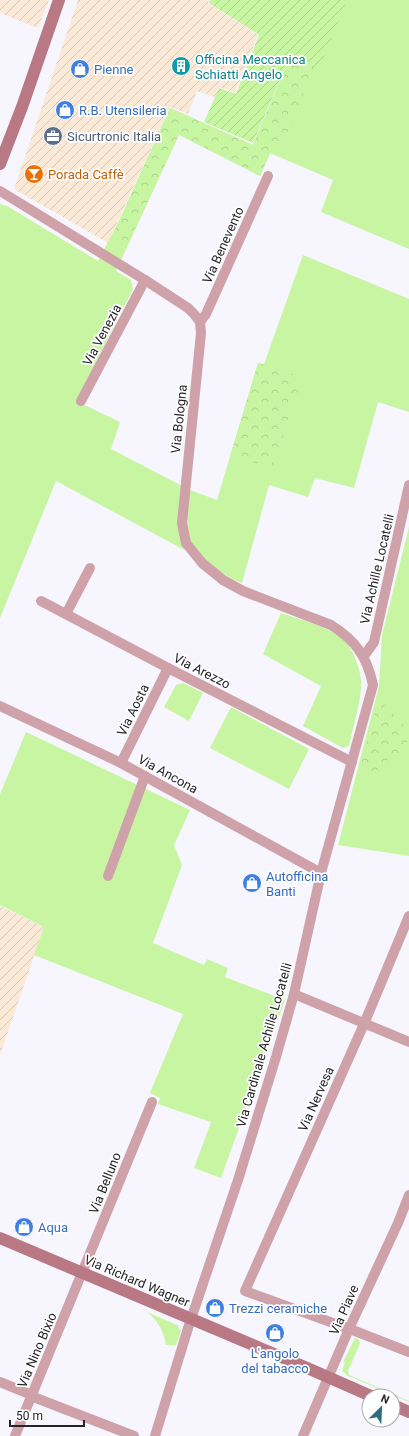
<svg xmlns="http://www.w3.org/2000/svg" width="409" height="1436" viewBox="0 0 409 1436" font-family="Roboto,sans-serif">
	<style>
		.industrial { fill: url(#industrial-furrows) }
		.green { fill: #c7f5a2 }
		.forest { fill: url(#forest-crowns) }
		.garden { fill: url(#garden-furrows) }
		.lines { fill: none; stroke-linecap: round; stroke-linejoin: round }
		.street { stroke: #cfa2aa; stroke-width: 10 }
		.secondary { stroke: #b87884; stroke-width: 12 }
		.labels { text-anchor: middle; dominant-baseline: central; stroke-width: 3.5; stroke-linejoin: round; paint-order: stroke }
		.culture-label { font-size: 13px; fill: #0d838f; stroke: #fff; text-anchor: start }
		.shop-label { font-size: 13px; fill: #366cbe; stroke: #fff; text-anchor: start }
		.service-label { font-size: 13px; fill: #4e5e75; stroke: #fff; text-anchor: start }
		.food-label { font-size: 13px; fill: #c56008; stroke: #fff; text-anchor: start }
		.street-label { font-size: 13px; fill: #252427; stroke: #fff }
	</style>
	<defs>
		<pattern id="industrial-furrows" width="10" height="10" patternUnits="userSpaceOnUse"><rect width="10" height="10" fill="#fbe9d8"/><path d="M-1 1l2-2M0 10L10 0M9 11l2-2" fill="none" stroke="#d7c8b9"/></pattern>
		<pattern id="forest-crowns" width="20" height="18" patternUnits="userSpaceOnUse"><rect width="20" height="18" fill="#c7f5a2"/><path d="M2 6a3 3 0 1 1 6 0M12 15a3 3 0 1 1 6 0" fill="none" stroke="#abd28c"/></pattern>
		<pattern id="garden-furrows" width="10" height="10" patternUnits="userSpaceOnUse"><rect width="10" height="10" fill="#c7f5a2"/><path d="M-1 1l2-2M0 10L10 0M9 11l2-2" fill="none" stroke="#abd28c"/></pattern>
	</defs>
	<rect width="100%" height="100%" fill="#f7f5fd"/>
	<g class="industrial">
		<path d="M0,0H49L38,28L0,13Z"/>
		<path d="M78,0H209L208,3L258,35L235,93L219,87L215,97L197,91L188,114L170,107L108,243L14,189Z"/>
		<path d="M0,906L44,927L0,1055Z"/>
	</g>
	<g class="green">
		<path d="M314,0H409V249L321,212L333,180L270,153L260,176L179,135L116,271L131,280L133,289L76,401L120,422L111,449L190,490L217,500L258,363L264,364L303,255L409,299V412L378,402L354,488L315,478L308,497L269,485L242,583L232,579L192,554L56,481L0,618V204L7,206L98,261L120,219L170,108L253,145Z"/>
		<path d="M409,527V856L338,845L379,686L382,635Z"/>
		<path d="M281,613C301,620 323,625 341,637C353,646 363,674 361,689C359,708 353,727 349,746L343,748L303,726L321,686L263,654Z"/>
		<path d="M183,683L203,693L189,721L164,707L176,685Z"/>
		<path d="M231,707L309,749L289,789L210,748Z"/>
		<path d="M26,732L190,810L174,845L182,865L153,943L204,965L207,959L228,968L225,977L285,1000L221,1178L194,1168L211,1122L158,1104L160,1098L150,1093L183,1014L34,955L44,927L0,905V794Z"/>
		<path d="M147,1312L177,1325L181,1331L176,1345H166C164,1332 158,1320 147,1312Z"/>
		<path d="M355,1338L358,1339L360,1343L348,1371L349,1375L409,1401V1402L346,1375V1374L342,1371L345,1362H343Z"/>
	</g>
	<g class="forest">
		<path d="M292,55L315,65L278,156L270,153L260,176L179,134L126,248L111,239L170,108L253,145Z"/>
		<path d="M258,363L303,377L273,465L229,460Z"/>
		<path d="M378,698L409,731V736L403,753L380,764L376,775L359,772Z"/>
	</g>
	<path class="garden" d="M210,0H347L322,62L315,65L291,54L253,143L204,122L219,88L236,94L259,35L209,3Z"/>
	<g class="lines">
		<g class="street">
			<path d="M0,191L145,280L188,308L194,314L200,322L201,333L182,523L186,543L202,563L223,580L243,591L331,625C355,640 367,656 373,685L321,873L294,994L276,1057L238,1180L189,1325L155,1436"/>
			<path d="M200,322L206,314L268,176"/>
			<path d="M81,401L145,280"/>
			<path d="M41,601L168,668L352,762"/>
			<path d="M66,614L90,568"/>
			<path d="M364,656L374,642L409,485"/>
			<path d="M0,706L121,763L321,873"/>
			<path d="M121,763L168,668"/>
			<path d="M108,876L145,776"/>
			<path d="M409,916L364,1024L245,1291L355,1331L409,1352"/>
			<path d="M294,994L409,1042"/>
			<path d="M0,1382L27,1393L36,1398L134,1436"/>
			<path d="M15,1436L152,1102"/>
			<path d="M303,1436L349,1329L398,1223L409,1195"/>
		</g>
		<g class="secondary">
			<path d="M0,164L22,107L59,0"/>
			<path d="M0,1238L305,1367L371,1396"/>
			<path d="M393,1405L409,1412"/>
		</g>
	</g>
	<defs>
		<symbol id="building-disc" viewBox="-11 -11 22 22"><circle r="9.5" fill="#0f9aa8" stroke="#fff"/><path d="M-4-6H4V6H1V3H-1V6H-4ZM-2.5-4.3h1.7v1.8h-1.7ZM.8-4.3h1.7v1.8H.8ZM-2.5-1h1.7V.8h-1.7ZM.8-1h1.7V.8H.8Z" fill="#fff"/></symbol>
		<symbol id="shop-disc" viewBox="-11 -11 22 22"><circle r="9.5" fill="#3f7fe0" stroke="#fff"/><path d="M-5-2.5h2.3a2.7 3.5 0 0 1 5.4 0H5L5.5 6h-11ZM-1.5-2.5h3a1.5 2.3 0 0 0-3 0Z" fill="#fff"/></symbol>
		<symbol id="office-disc" viewBox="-11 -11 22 22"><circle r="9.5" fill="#5c6f8a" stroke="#fff"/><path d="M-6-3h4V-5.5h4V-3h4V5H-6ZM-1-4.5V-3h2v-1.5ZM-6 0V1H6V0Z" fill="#fff"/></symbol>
		<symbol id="bar-disc" viewBox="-11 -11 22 22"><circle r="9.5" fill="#e8710a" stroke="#fff"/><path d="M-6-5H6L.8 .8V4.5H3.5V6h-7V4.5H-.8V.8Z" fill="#fff"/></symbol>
	</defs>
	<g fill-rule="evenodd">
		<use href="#building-disc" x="170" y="55" width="22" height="22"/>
		<use href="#shop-disc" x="69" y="58" width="22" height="22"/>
		<use href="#shop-disc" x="54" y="99" width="22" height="22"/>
		<use href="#office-disc" x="42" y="125" width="22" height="22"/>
		<use href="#bar-disc" x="23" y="163" width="22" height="22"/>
		<use href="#shop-disc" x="241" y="872" width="22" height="22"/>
		<use href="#shop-disc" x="13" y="1216" width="22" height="22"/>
		<use href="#shop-disc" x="204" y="1297" width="22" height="22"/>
		<use href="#shop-disc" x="264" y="1322" width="22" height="22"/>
	</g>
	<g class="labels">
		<g class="culture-label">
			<text x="195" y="59">Officina Meccanica<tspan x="195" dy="15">Schiatti Angelo</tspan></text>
		</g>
		<g class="shop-label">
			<text x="94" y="69">Pienne</text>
			<text x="79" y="110">R.B. Utensileria</text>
			<text x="266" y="876">Autofficina<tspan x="266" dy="15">Banti</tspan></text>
			<text x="38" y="1227">Aqua</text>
			<text x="229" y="1308">Trezzi ceramiche</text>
			<text x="275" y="1353" text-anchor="middle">L'angolo<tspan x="275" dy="15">del tabacco</tspan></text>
		</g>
		<g class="service-label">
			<text x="67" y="136">Sicurtronic Italia</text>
		</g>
		<g class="food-label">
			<text x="48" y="174">Porada Caffè</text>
		</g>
		<g class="street-label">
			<text transform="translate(223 245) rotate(-66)">Via Benevento</text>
			<text transform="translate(102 335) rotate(-62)">Via Venezia</text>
			<text transform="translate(179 419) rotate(-84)">Via Bologna</text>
			<text transform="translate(377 569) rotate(-77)">Via Achille Locatelli</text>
			<text transform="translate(202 671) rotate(27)">Via Arezzo</text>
			<text transform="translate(133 710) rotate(-64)">Via Aosta</text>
			<text transform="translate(168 774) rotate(29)">Via Ancona</text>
			<text transform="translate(264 1045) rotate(-74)">Via Cardinale Achille Locatelli</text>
			<text transform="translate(316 1099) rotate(-66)">Via Nervesa</text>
			<text transform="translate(105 1183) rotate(-68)">Via Belluno</text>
			<text transform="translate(137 1281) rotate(23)">Via Richard Wagner</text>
			<text transform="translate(344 1310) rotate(-66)">Via Piave</text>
			<text transform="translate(37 1350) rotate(-67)">Via Nino Bixio</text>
		</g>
	</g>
	<g transform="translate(381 1408) rotate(24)"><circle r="19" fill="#ffffff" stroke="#a8a7a9"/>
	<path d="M0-3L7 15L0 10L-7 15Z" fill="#2c6d81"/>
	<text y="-6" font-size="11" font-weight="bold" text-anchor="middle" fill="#252427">N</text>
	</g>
	<path d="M10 1420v6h74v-6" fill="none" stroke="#252427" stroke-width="2"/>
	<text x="16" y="1420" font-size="12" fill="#252427" stroke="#ffffff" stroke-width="3" paint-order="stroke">50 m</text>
</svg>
